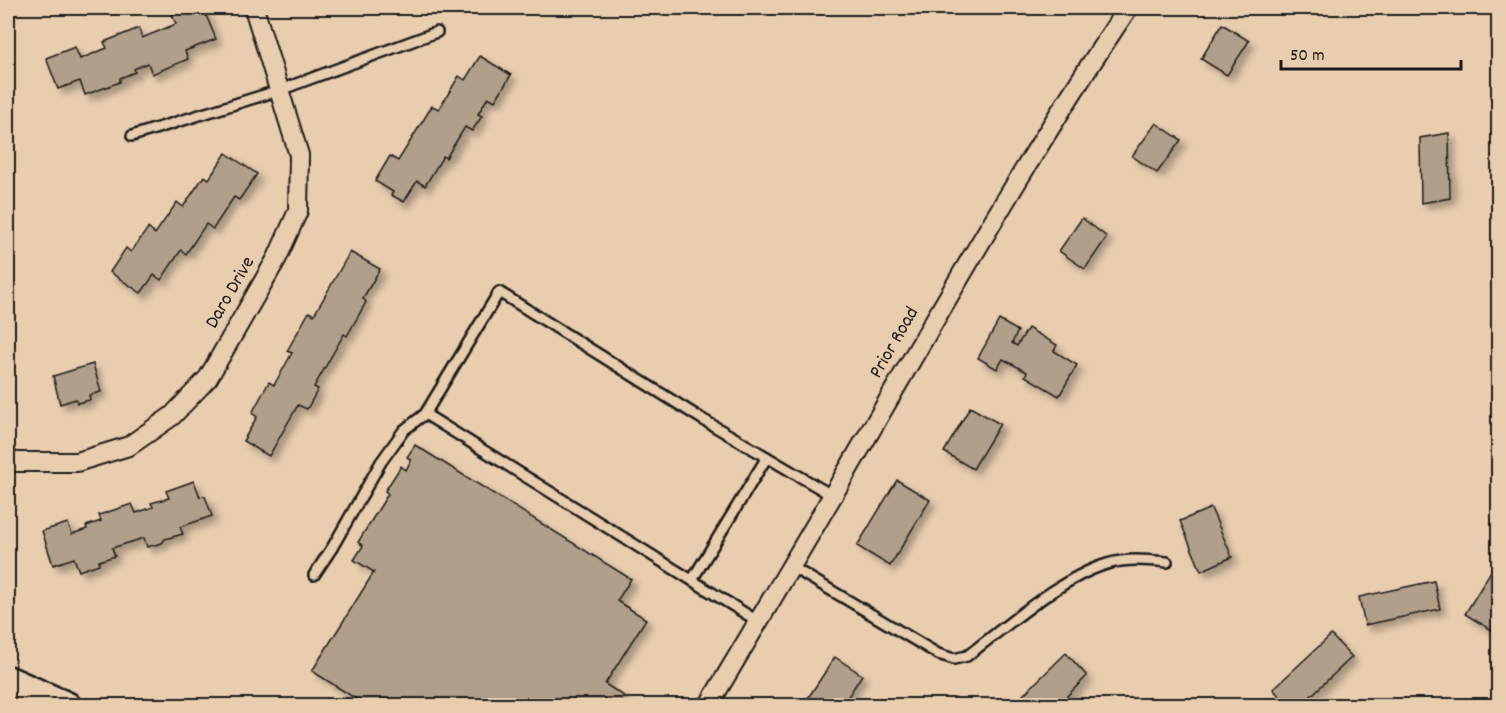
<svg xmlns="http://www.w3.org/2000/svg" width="1506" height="713" viewBox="0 0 1506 713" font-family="Dekko,sans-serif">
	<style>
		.building { fill: #b29f89; stroke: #1c1c1c; stroke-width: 1.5; filter: url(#shadow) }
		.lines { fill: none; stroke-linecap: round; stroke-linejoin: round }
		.service-casing { stroke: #1c1c1c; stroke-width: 14 }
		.minor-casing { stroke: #1c1c1c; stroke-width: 22 }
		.secondary-casing { stroke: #1c1c1c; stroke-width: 32 }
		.service { stroke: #e8cdaf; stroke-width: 9 }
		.minor { stroke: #e8cdaf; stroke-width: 18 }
		.secondary { stroke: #e8cdaf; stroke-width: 27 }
		.labels { text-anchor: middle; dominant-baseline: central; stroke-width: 5; stroke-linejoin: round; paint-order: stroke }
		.street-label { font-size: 20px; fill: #1c1c1c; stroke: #e8cdaf }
	</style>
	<defs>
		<filter id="shadow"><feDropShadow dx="5.5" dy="5.5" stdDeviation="3" flood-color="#0004"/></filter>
	</defs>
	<rect width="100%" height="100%" fill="#e8cdaf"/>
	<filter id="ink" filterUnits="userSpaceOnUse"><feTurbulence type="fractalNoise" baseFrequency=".0167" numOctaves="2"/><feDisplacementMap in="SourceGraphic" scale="12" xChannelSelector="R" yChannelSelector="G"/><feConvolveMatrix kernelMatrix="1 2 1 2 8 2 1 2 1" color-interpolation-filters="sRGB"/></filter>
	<g filter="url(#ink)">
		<g class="building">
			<path d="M190,8H203L216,39L185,51L188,59L152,74L148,63L134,69L135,72L120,78V82L85,95L80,81L58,89L46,58L75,47L80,59L107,48L104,42L139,28L142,38L176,24L172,15Z"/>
			<path d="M1222,24L1249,41L1227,75L1201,59Z"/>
			<path d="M480,56L511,75L495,101L488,97L478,114L482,116L472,131L465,127L446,158L443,156L425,186L417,181L404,202L391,195L393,192L375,181L390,156L398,161L432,106L439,109L459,76L465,80Z"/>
			<path d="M1156,123L1181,140L1157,173L1132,156Z"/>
			<path d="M1449,133L1450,198L1421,203L1420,138Z"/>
			<path d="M226,153L257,174L239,200L234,197L213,229L206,224L186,254L181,250L161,280L154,275L141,293L110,272L126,248L131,252L148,228L155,234L177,202L183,207L204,176L209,179Z"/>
			<path d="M1082,218L1107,237L1085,269L1059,251Z"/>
			<path d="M350,252L380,269L363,298L366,302L347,336L344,334L314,387L318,389L307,409L298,405L269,456L243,441L257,417L252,413L269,382L274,385L292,353L287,351L309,312L314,315Z"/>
			<path d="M999,320L1018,331L1012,343L1017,346L1028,328L1057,345L1054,351L1077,365L1059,396L1025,376L1027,372L1003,359L997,369L978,358Z"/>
			<path d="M93,364L101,392L89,395L90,400L77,403L76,399L60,404L53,376Z"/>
			<path d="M970,407L1000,424L973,469L944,452Z"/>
			<path d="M415,445L631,579L617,601L646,619L605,684L624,696L618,706H367L312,671L374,572L354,560L363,546L358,542L388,494L385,491L401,466L406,470L411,460L407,457Z"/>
			<path d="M897,480L930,500L890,566L857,546Z"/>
			<path d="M194,481L200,497L205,496L212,516L180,527L183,534L165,539L162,543L147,547L144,538L112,548L115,556L99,561V564L79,571L74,558L53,565L42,531L68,523L72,534L87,529L86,526L101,521L99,515L132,504L136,513L153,507L151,503L169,498L166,491Z"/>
			<path d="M1211,508L1232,557L1201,571L1180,521Z"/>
			<path d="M1494,566L1498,569V634L1465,614Z"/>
			<path d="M1434,581L1440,609L1365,625L1359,597Z"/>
			<path d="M1331,635L1352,657L1300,706H1288L1273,689Z"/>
			<path d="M1066,653L1087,676L1057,706H1027L1020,698Z"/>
			<path d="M835,657L862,675L842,706H806L804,704Z"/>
		</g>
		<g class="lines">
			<defs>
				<g id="service">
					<path d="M132,136L280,90L437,32"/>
					<path d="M425,414L759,622"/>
					<path d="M792,567L938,654L954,659L967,656C1007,626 1060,578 1107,564C1127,558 1147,560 1167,562"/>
					<path d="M314,575L332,548L381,462L404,430L425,414L499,292L702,419L833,496"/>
					<path d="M692,580L767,457"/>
				</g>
				<g id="minor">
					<path d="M8,459L16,462H77L129,446L172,416L208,378L277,258L298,211L299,155L254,8"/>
					<path d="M708,706C778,589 847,472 915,354C983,237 1052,120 1128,8"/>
				</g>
				<path id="secondary" d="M8,680L67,706"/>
			</defs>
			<use href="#service" class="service-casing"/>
			<use href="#minor" class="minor-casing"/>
			<use href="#secondary" class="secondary-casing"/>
			<use href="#service" class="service"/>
			<use href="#minor" class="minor"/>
			<use href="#secondary" class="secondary"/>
		</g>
	</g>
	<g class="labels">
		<g class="street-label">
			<text transform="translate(231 293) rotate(-60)">Daro Drive</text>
			<text transform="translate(895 343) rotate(-60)">Prior Road</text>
		</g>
	</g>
	<rect width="1506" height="713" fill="none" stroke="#e8cdaf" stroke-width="30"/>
	<rect x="15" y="15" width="1476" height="683" fill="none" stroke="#1c1c1c" stroke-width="2" filter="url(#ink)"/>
	<path d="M1281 60v9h180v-9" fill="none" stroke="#1c1c1c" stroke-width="3"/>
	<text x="1290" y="60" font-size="18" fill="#1c1c1c" stroke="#e8cdaf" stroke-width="4.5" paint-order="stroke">50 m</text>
</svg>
